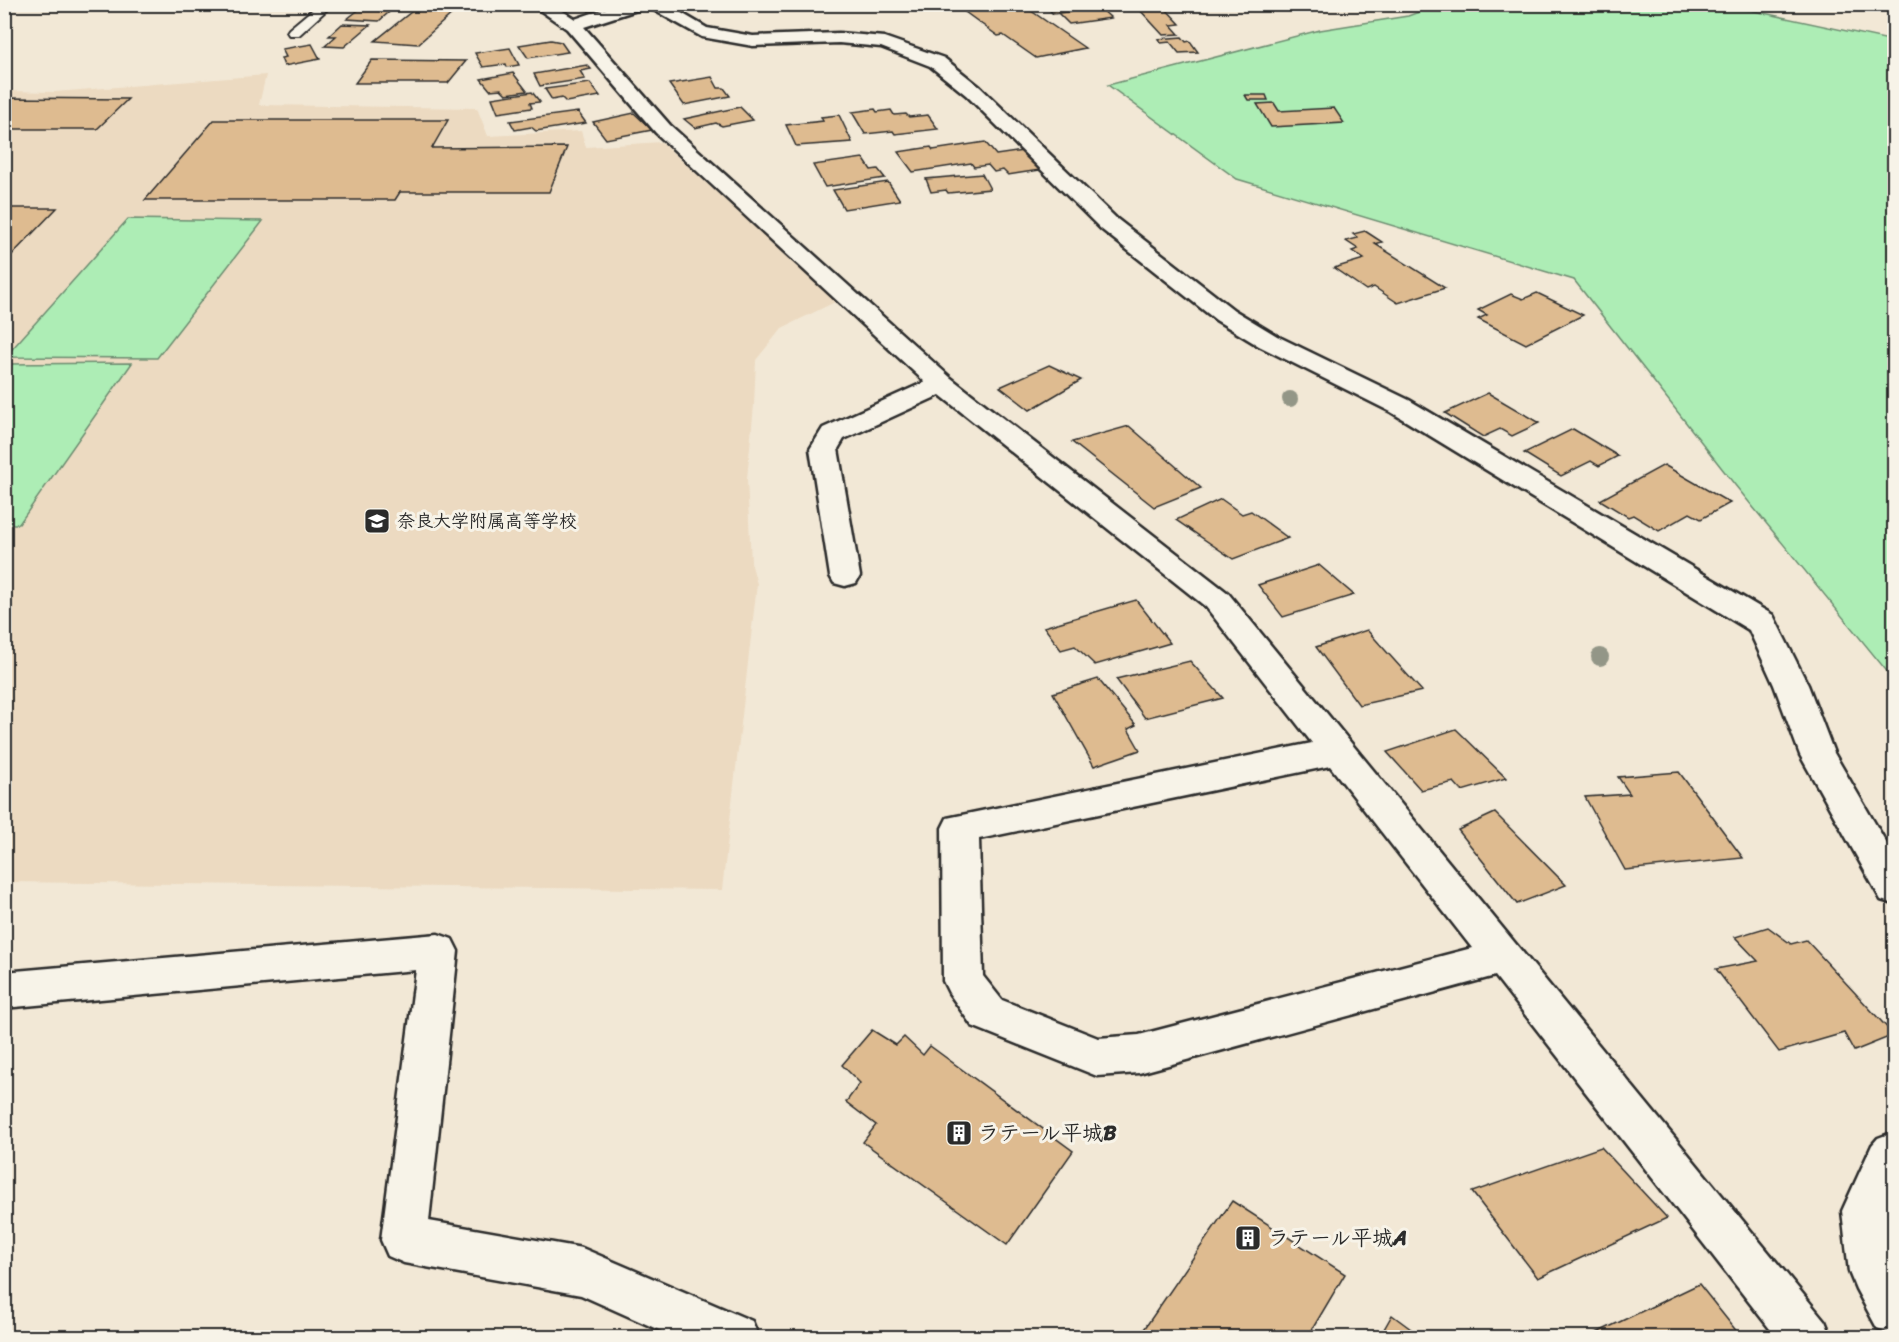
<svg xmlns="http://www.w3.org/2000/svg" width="1899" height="1342" viewBox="0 0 1899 1342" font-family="Sriracha,'Klee One',sans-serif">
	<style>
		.built { fill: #ecdac1 }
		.green { fill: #adedb5; stroke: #6c8c70; stroke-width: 1.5 }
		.building { fill: #debb90; stroke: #2b2b2b; stroke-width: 1.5 }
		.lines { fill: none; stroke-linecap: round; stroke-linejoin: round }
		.service-casing { stroke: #2b2b2b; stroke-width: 4 }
		.minor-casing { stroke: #2b2b2b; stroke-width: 5 }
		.service { fill: #f7f3e8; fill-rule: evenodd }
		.minor { fill: #f7f3e8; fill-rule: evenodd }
		.tree { fill: #939687 }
		.labels { text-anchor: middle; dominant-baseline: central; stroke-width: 6; stroke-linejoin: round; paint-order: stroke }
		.poi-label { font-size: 18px; font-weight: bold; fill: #2b2b2b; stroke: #f7f3e8; text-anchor: start }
		.near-poi-label { font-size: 21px; font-weight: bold; fill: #2b2b2b; stroke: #f7f3e8; text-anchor: start }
	</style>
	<rect width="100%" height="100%" fill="#f2e8d6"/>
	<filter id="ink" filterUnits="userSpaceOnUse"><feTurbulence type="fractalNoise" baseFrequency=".0167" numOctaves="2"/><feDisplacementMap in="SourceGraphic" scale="12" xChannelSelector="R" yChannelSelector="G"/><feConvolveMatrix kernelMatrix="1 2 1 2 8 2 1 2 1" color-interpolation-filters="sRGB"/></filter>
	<g filter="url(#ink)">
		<path class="built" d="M266,75L259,105L477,108L488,136L581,131L586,147L661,142L837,301L782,328L756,360L754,405L747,479L751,562L757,584L722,890L5,882V91L55,92Z"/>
		<g class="green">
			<path d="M1438,5H1726L1894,41V680L1735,485L1574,280L1237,179L1108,85L1320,30L1408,16Z"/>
			<path d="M128,219L263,221L157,358L5,357Z"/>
			<path d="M132,363L19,524H5V364Z"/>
		</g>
		<g class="building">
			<path d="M366,4H377L396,6L379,21L347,19Z"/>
			<path d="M421,4H463L418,44L375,41Z"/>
			<path d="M581,4H613L609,5L611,8L591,13Z"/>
			<path d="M954,4H1021L1085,48L1036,58L1003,35L998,36Z"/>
			<path d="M1044,4H1100L1104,8L1053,14Z"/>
			<path d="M1100,8L1111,18L1069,24L1058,13Z"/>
			<path d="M1165,8L1180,24L1171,25L1179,34L1163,35L1140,10Z"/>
			<path d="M342,24L370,25L344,47L325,46L336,36H329Z"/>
			<path d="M1182,37L1186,42L1190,41L1198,52L1179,53L1170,42L1161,43L1158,39Z"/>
			<path d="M551,40L561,42L568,52L528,58L519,45Z"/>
			<path d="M312,44L320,59L284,66L281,58L286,57L282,49Z"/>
			<path d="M510,48L519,65L507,67L506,64L483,67L475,53Z"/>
			<path d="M372,60L466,61L448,83H355Z"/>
			<path d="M587,65L591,69L580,71L585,79L540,86L534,74Z"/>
			<path d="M513,73L527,91L506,94L501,89L490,90L481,79Z"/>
			<path d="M712,77L718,88H724L730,96L684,105L669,84Z"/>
			<path d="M590,83L600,96L566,102L562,98L552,100L545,89Z"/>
			<path d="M532,92L540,102L530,103L532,108L498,113L492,98Z"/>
			<path d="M1245,95H1266L1268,100H1248Z"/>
			<path d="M4,98L128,99L97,129H4Z"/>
			<path d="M1274,103L1279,111L1334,108L1344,123L1271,127L1257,104Z"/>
			<path d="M740,107L753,120L722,126L716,123L695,128L684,119Z"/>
			<path d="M875,109L877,112L891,110L894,115L906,114L909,117L928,115L938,129L895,134L893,131L865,134L852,112Z"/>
			<path d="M578,112L586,123L536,131L531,127L515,130L510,121Z"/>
			<path d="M634,113L652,130L606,139L593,122Z"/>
			<path d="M839,115L852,142L796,146L786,125L823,121L821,117Z"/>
			<path d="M214,120H448L432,148L567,147L549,192H400L395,200H145Z"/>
			<path d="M985,142L996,155L1023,151L1040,170L1008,175L1003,170L994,172L988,165L974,167L971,163L913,172L898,152L931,147L933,150Z"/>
			<path d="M863,158L871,170L878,169L885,178L825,187L813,165Z"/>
			<path d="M982,174L990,189L948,193L946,190L931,192L926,179Z"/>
			<path d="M888,182L900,200L844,209L833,190Z"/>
			<path d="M4,208H57L4,263Z"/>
			<path d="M1365,231L1382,242L1375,244L1445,288L1398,303L1374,287L1366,290L1334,268L1364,259L1352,251L1358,249L1346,241L1358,238L1353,234Z"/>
			<path d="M1537,293L1583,315L1526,344L1478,319L1487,315L1478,310L1511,294L1523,299Z"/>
			<path d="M1049,365L1081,380L1030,410L1000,387Z"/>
			<path d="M1488,393L1539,423L1512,436L1500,429L1483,437L1445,413Z"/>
			<path d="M1129,426L1201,488L1154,507L1072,442Z"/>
			<path d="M1573,429L1618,456L1599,466L1591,461L1561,476L1524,453Z"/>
			<path d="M1664,465L1730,503L1701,519L1690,513L1659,531L1633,515L1628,517L1600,500Z"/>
			<path d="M1221,499L1242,514L1251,511L1288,538L1233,559L1176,520Z"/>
			<path d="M1319,565L1354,595L1283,617L1258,585Z"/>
			<path d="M1136,600L1170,643L1095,665L1075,646L1061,650L1044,627Z"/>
			<path d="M1367,630L1422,691L1359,705L1316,647Z"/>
			<path d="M1190,661L1223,698L1145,718L1116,679Z"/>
			<path d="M1098,679L1136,725L1128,729L1140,750L1094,766L1053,693Z"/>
			<path d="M1456,729L1506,778L1462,791L1454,782L1421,790L1387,752Z"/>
			<path d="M1679,772L1743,858L1625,870L1585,797L1630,794L1618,777Z"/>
			<path d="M1495,813L1566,885L1517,904L1458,830Z"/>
			<path d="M1768,927L1791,944L1806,940L1894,1035L1854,1051L1844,1033L1779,1052L1716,969L1758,961L1735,937Z"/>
			<path d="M872,1030L896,1045L904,1037L923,1055L930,1046L1073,1151L1007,1245L863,1142L876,1125L846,1102L860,1083L842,1065Z"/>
			<path d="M1601,1147L1667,1218L1538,1278L1472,1192Z"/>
			<path d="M1232,1201L1345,1274L1307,1338H1138Z"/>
			<path d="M1699,1284L1742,1338H1586Z"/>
			<path d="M1392,1315L1423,1338H1379Z"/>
		</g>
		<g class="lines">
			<defs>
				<path id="service" d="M319,4H333L299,35H289L287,32L289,29Z"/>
				<g id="minor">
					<path d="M531,4H552L575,19L618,4H666L707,28L753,36L839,33L884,37L944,58L980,87L1117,219L1234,310L1277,336L1409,400L1773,615L1808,685L1834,753L1894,856V904L1881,900L1800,755L1774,685L1749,630L1391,412L1259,346L1216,320L1101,229L966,95L930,66L881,47L839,43L753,46L702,37L645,5L643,8L584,27L670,125L951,378L1228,593L1825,1321L1832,1338H1777L1495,976L1139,1073L1097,1076L972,1026L949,993L943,981L942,828L947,818L1312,743L1206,607L940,395L844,439L838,449L860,576L856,583L845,586L834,583L830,576L810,449L823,428L925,382L656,133L567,29ZM1330,766L1472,948L1139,1035L1098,1038L1002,1000L983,976L979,839Z"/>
					<path d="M438,934L452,939L458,951L429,1221L582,1248L752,1321L759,1338H677L581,1295L404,1263L388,1256L381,1240L416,970L4,1008V972Z"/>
					<path d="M1894,1132V1196L1888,1211L1894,1257V1335L1877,1328L1856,1289L1849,1272L1842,1211L1872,1145L1878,1138Z"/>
				</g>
			</defs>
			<use href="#service" class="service-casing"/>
			<use href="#minor" class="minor-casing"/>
			<use href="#service" class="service"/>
			<use href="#minor" class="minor"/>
		</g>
		<g class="tree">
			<circle cx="1290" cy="399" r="8"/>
			<circle cx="1600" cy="657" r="9"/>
		</g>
	</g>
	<defs>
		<symbol id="school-square" viewBox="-11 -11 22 22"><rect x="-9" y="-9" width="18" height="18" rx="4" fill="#2b2b2b" stroke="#f7f3e8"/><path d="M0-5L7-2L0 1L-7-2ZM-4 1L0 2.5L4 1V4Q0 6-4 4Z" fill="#fff"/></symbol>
		<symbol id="building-square" viewBox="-11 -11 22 22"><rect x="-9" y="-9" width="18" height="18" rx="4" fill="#2b2b2b" stroke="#f7f3e8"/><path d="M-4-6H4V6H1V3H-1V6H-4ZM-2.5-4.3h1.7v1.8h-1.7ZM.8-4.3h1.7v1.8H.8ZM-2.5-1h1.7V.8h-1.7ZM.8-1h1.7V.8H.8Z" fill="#fff"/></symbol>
	</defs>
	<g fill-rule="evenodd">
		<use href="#school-square" x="362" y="506" width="30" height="30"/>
		<use href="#building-square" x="944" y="1118" width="30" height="30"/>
		<use href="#building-square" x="1233" y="1223" width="30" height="30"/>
	</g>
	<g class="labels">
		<g class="poi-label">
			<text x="397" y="521">奈良大学附属高等学校</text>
		</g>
		<g class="near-poi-label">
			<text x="978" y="1133">ラテール平城B</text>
			<text x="1268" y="1238">ラテール平城A</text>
		</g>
	</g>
	<rect width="1899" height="1342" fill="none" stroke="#f7f3e8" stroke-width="24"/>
	<rect x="12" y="12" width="1875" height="1318" fill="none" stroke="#2b2b2b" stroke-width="2" filter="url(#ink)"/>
</svg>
